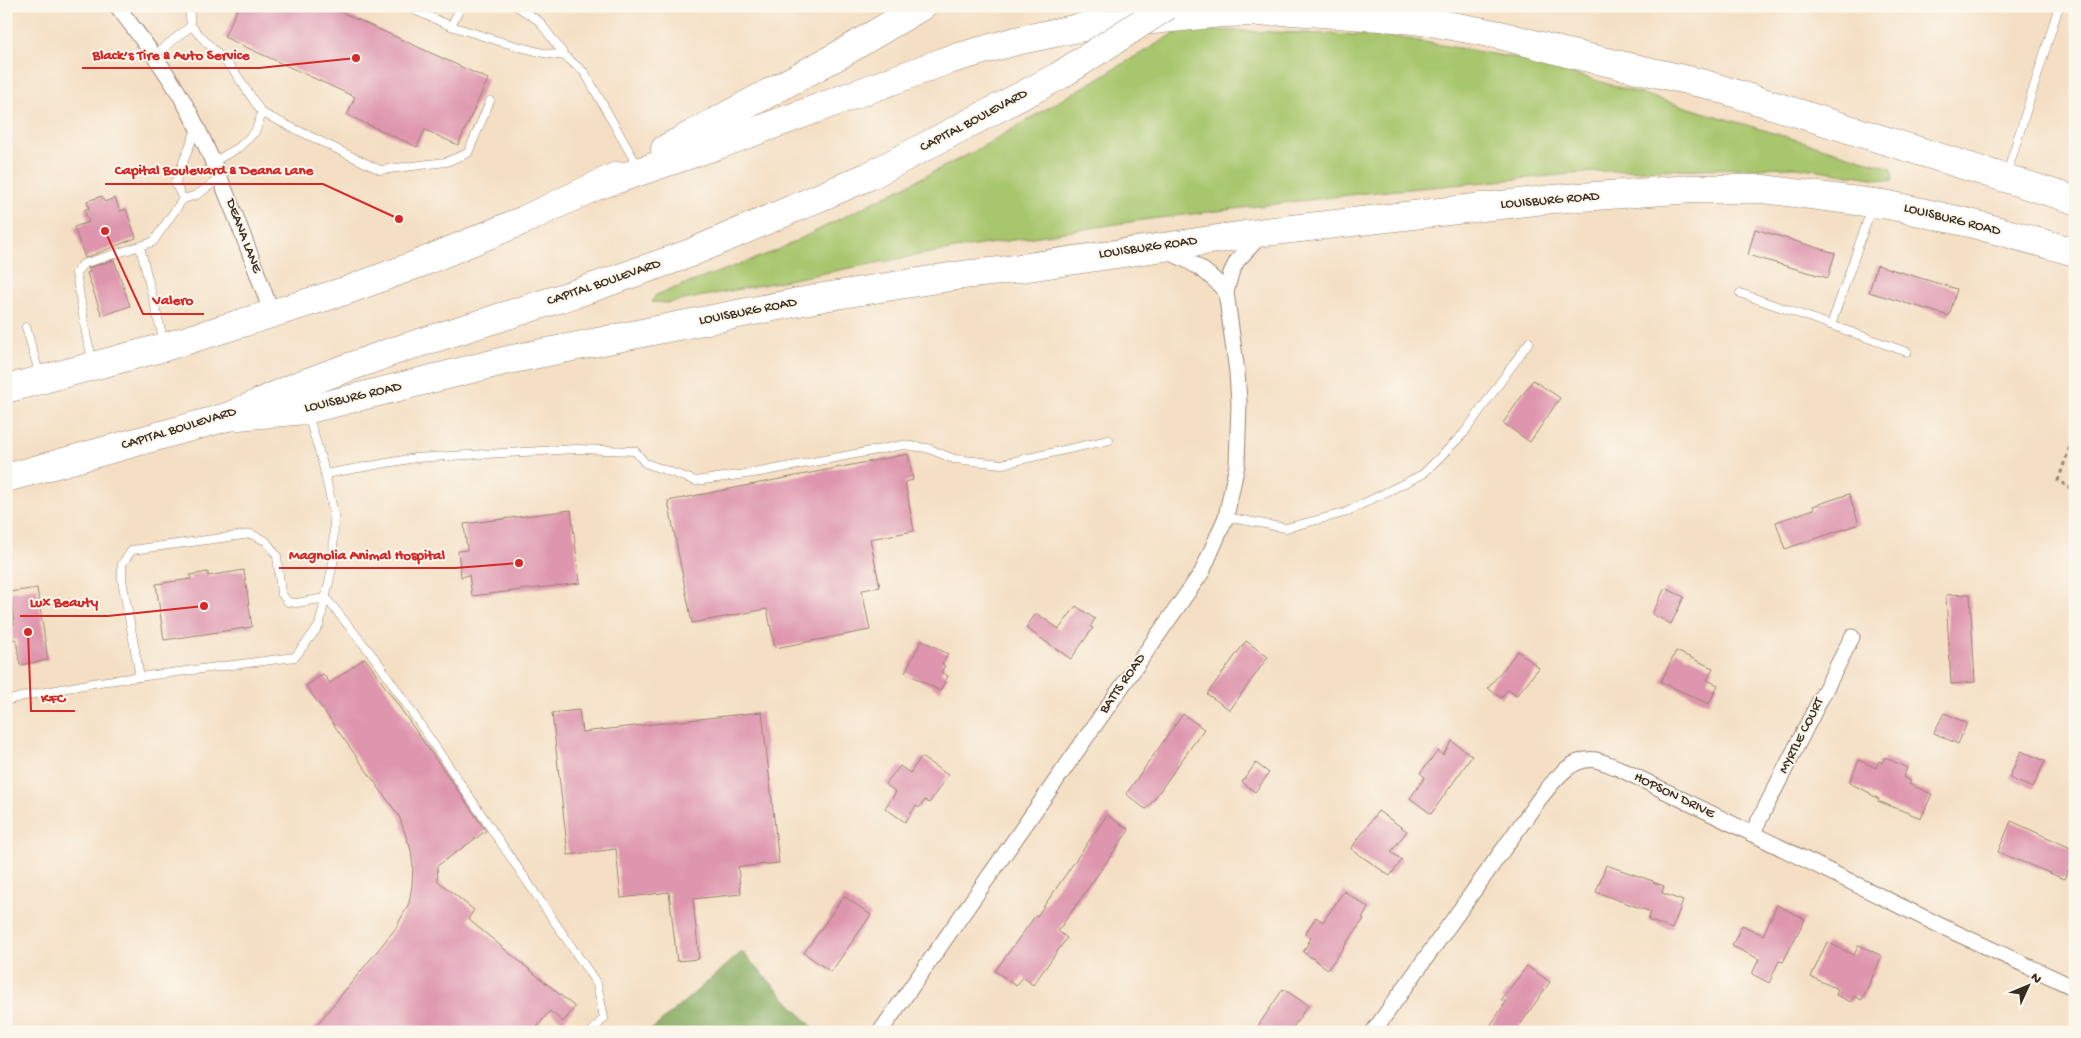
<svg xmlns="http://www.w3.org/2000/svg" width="2081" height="1038" viewBox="0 0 2081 1038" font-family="'Gochi Hand',sans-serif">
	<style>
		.green { fill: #a8c66d; stroke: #727846 }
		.forest { fill: #86ab60; stroke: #606a3f }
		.building { fill: #de95ae }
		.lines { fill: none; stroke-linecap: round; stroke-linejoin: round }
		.lane-casing { stroke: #988471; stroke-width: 9 }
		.street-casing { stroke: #988471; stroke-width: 17 }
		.highway-casing { stroke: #988471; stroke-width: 29 }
		.path { stroke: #988471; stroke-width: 3; stroke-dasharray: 4 4; stroke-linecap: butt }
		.lane { stroke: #fff; stroke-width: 8 }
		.street { stroke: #fff; stroke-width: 15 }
		.highway { stroke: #fff; stroke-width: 28 }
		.highway-bridge-casing { stroke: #988471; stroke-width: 29; stroke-linecap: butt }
		.highway-bridge { stroke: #fff; stroke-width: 28 }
		.labels { text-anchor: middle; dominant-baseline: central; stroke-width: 4; stroke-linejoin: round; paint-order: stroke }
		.street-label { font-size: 14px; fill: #3b2a1e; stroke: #fbf7ec }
		.leader { fill: none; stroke: #d62828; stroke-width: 2 }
		.callout-dot { fill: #d62828; stroke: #fbf7ec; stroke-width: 2 }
		.callout-label { font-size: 15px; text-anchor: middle; font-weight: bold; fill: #d62828; stroke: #fbf7ec; stroke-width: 4; stroke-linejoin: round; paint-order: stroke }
	</style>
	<rect width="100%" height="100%" fill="#fbf7ec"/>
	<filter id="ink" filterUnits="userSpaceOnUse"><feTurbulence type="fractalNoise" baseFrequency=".02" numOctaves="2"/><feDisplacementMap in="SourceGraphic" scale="10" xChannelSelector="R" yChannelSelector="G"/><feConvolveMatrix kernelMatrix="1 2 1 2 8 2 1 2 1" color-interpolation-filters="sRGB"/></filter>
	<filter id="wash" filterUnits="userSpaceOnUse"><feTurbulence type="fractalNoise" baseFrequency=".0096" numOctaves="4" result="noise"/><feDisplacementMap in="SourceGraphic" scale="20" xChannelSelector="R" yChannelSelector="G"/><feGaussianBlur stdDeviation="1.12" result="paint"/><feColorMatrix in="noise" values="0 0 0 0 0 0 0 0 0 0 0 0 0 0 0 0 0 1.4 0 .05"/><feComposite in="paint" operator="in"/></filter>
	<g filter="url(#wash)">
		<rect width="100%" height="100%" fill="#f4dfc4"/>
		<path class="green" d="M1182,29L1390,36L1527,60L1892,168L1893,181L1797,167L1605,171L1366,193L1143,220L923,254L668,303L652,302L656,295L776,251L973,152Z"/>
		<path class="forest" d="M742,952L817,1032H649Z"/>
		<g id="blocks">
			<g class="building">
				<path d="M239,6H328L488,79L458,145L425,130L417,147L347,115L355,97L224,37Z"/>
				<path d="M102,196L104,202L115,198L120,211L126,209L136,238L85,258L74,227L89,222L84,210L89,208L87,201Z"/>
				<path d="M1755,229L1835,253L1828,278L1748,255Z"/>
				<path d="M114,260L130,306L102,316L87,273L90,272L88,268Z"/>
				<path d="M1877,265L1957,289L1949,316L1869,292Z"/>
				<path d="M1533,380L1560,398L1530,442L1503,423Z"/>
				<path d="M908,454L913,480L905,482L914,531L870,539L880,587L862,590L870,630L775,648L767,609L692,623L668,501Z"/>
				<path d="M1849,494L1859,524L1785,549L1776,522L1814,509L1813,506Z"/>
				<path d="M571,510L580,583L472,596L469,575L461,577L458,551L467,550L464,524Z"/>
				<path d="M244,570L252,627L164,640L156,584L191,579L190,575L208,572V576Z"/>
				<path d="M37,588L48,660L20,665L16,639L13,640L10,625L14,624L10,592Z"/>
				<path d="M1665,588L1684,597L1671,624L1652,614Z"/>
				<path d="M1970,594L1975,682L1951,684L1946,595Z"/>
				<path d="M1076,606L1095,619L1090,627L1093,628L1071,659L1026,628L1036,613L1059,629Z"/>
				<path d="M922,640L948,654L942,664L945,666L941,672L948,676L940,691L905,672Z"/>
				<path d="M1246,641L1268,657L1230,710L1207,694Z"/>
				<path d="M1518,651L1539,668L1516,696L1508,690L1501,698L1488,688Z"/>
				<path d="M1676,651L1713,668L1707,680L1718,685L1709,704L1661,682Z"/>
				<path d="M365,658L486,831L437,866L438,881L474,910L468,919L575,1007L563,1022L550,1011L533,1032H311L396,928L409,903L412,886L413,866L411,850L399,816L306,686L323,674L330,683Z"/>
				<path d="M579,710L582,732L762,712L779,863L738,867L741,894L693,899L699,959L677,961L669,892L621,898L616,849L568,855L552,713Z"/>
				<path d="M1944,713L1967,723L1958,744L1934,733Z"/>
				<path d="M1183,714L1204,729L1147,809L1144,808L1126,794Z"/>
				<path d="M1452,741L1472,756L1431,814L1410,798L1425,777L1420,773L1438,751L1443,755Z"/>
				<path d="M2021,751L2045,761L2033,788L2009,778Z"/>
				<path d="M921,757L948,775L929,803L925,800L919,808L916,806L905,822L885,808L896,792L885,784L900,766L910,773Z"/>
				<path d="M1885,757L1907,768L1903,777L1911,781L1909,784L1932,794L1921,818L1878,801L1879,799L1870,794V793L1849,783L1859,760L1876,768L1879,761L1882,763Z"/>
				<path d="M1256,763L1269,773L1255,792L1242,782Z"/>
				<path d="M1378,811L1407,831L1391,852L1402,860L1390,876L1351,849Z"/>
				<path d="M1107,815L1129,830L1058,931L1067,938L1033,985L1023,977L1016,986L995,971L1036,915L1037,916Z"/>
				<path d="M2011,821L2075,850V856L2064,879L1998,852Z"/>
				<path d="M1606,865L1653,881V882L1664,886L1662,893L1683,901L1672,929L1648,920L1651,912L1596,892Z"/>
				<path d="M1344,891L1369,908L1362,918L1364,919L1328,969L1303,952L1311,938L1305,934L1316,917L1323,922Z"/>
				<path d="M844,896L871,915L831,972L804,953Z"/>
				<path d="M1777,905L1805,919L1783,962L1779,961L1769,983L1752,974L1759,959L1732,946L1742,925L1763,935Z"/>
				<path d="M1827,942L1854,955L1859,945L1882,956L1862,1000L1854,996L1851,1002L1836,995L1838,989L1811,977Z"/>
				<path d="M1527,966L1550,982L1515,1032H1486L1506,1002L1501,1000Z"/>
				<path d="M1283,989L1308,1005L1290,1032H1254Z"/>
			</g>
		</g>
	</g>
	<g filter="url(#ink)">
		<use href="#blocks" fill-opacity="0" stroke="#988471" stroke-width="1"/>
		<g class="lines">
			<defs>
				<g id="lane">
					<path d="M405,6L451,26L502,42L543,53L565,56L585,73L637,165"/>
					<path d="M516,6L539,21L565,56"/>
					<path d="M191,26L234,71L262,113L255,132L238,148L213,162"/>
					<path d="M451,26L461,6"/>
					<path d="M153,56L191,26L189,6"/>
					<path d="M262,113L380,170L446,162L468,153L490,101"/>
					<path d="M2007,173L2059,6"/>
					<path d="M183,199L197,195L220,178"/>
					<path d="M1872,207L1831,325L1907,352"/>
					<path d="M140,247L164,342"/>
					<path d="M1740,293L1831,325"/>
					<path d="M26,327L40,376"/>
					<path d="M93,361L87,339L76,273L83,264L153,242L183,199L175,183L197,127"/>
					<path d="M325,474L415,458L576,449L635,451L645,463L696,481L760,472L903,445L927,448L954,459L1002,464L1109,440"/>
					<path d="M1226,517L1286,528L1344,513L1423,474L1464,433L1529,342"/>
					<path d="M140,677L122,580V564L132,550L251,534L266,541L277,556L281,593L288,602L296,603L326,598L377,661L597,984L604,1018L591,1032"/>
					<path d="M6,701L24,696L99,682L295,657L319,626L333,564L334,514L322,461L308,415"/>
				</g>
				<g id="street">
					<path d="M117,6C145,43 175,81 195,123C225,185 249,250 272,314"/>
					<path d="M1164,250C1191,261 1207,270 1226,292"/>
					<path d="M1752,834L1852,637"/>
					<path d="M880,1032L1202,572L1226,517L1237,465L1239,403L1237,372L1226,292L1231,273L1237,261L1262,234"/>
					<path d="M1373,1032L1540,798C1553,782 1571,756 1596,760C1603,762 1611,765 1618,768L1941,926L2075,988"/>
				</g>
				<g id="highway">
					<path d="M665,149L839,55L922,6"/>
					<path d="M600,185L721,144L948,60L1016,41L1083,27L1222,13L1292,11L1395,18L1431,22L1500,35L1567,53L1705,84L2075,200"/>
					<path d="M6,389L165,347L348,290L418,264L524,220L617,176"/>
					<path d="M227,417L306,410L508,360L687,324L824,297L962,275L1000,271L1265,232L1553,199L1692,189H1763L1889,205L1970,223L2075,252"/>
					<path d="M6,478L227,417L297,386L391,352L577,293L688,254L869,176L1059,76"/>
				</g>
			</defs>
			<use href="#lane" class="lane-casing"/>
			<use href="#street" class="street-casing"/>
			<use href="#highway" class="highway-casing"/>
			<path class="path" d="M2075,432L2058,481L2075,490"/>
			<use href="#lane" class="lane"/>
			<use href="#street" class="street"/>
			<use href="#highway" class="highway"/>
			<defs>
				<path id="highway-bridge" d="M1059,76L1167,6"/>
			</defs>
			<use href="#highway-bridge" class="highway-bridge-casing"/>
			<use href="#highway-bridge" class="highway-bridge"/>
		</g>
	</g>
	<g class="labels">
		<g class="street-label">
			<text transform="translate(974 121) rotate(-28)">CAPITAL BOULEVARD</text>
			<text transform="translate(1550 201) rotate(-5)">LOUISBURG ROAD</text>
			<text transform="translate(1952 220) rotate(14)">LOUISBURG ROAD</text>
			<text transform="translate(243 236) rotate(69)">DEANA LANE</text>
			<text transform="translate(1148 248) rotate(-8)">LOUISBURG ROAD</text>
			<text transform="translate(604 283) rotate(-19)">CAPITAL BOULEVARD</text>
			<text transform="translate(748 312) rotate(-11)">LOUISBURG ROAD</text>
			<text transform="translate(353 398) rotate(-13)">LOUISBURG ROAD</text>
			<text transform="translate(179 429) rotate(-17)">CAPITAL BOULEVARD</text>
			<text transform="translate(1123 684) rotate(-55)">BATTS ROAD</text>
			<text transform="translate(1802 736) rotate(-63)">MYRTLE COURT</text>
			<text transform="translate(1674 796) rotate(26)">HOPSON DRIVE</text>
		</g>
	</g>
	<path class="leader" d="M356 58L259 68H82M399 219L323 184H105M105 231L143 314H204M519 563L455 568H279M204 606L108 616H20M28 632L31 711H75"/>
	<g class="callout-dot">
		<circle cx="356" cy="58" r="5"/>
		<circle cx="399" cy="219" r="5"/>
		<circle cx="105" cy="231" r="5"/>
		<circle cx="519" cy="563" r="5"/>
		<circle cx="204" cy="606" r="5"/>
		<circle cx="28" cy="632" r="5"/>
	</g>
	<g class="callout-label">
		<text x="171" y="59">Black’s Tire &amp; Auto Service</text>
		<text x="214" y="174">Capital Boulevard &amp; Deana Lane</text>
		<text x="173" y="304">Valero</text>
		<text x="367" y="559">Magnolia Animal Hospital</text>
		<text x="64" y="606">Lux Beauty</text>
		<text x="53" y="702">KFC</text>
	</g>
	<rect width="2081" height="1038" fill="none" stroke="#fbf7ec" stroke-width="25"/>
	<g transform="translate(2028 986) rotate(46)" stroke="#fbf7ec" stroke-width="4" paint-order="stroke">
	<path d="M0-4L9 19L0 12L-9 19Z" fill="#3b2a1e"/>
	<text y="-8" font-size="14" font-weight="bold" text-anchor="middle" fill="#3b2a1e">N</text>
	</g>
</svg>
